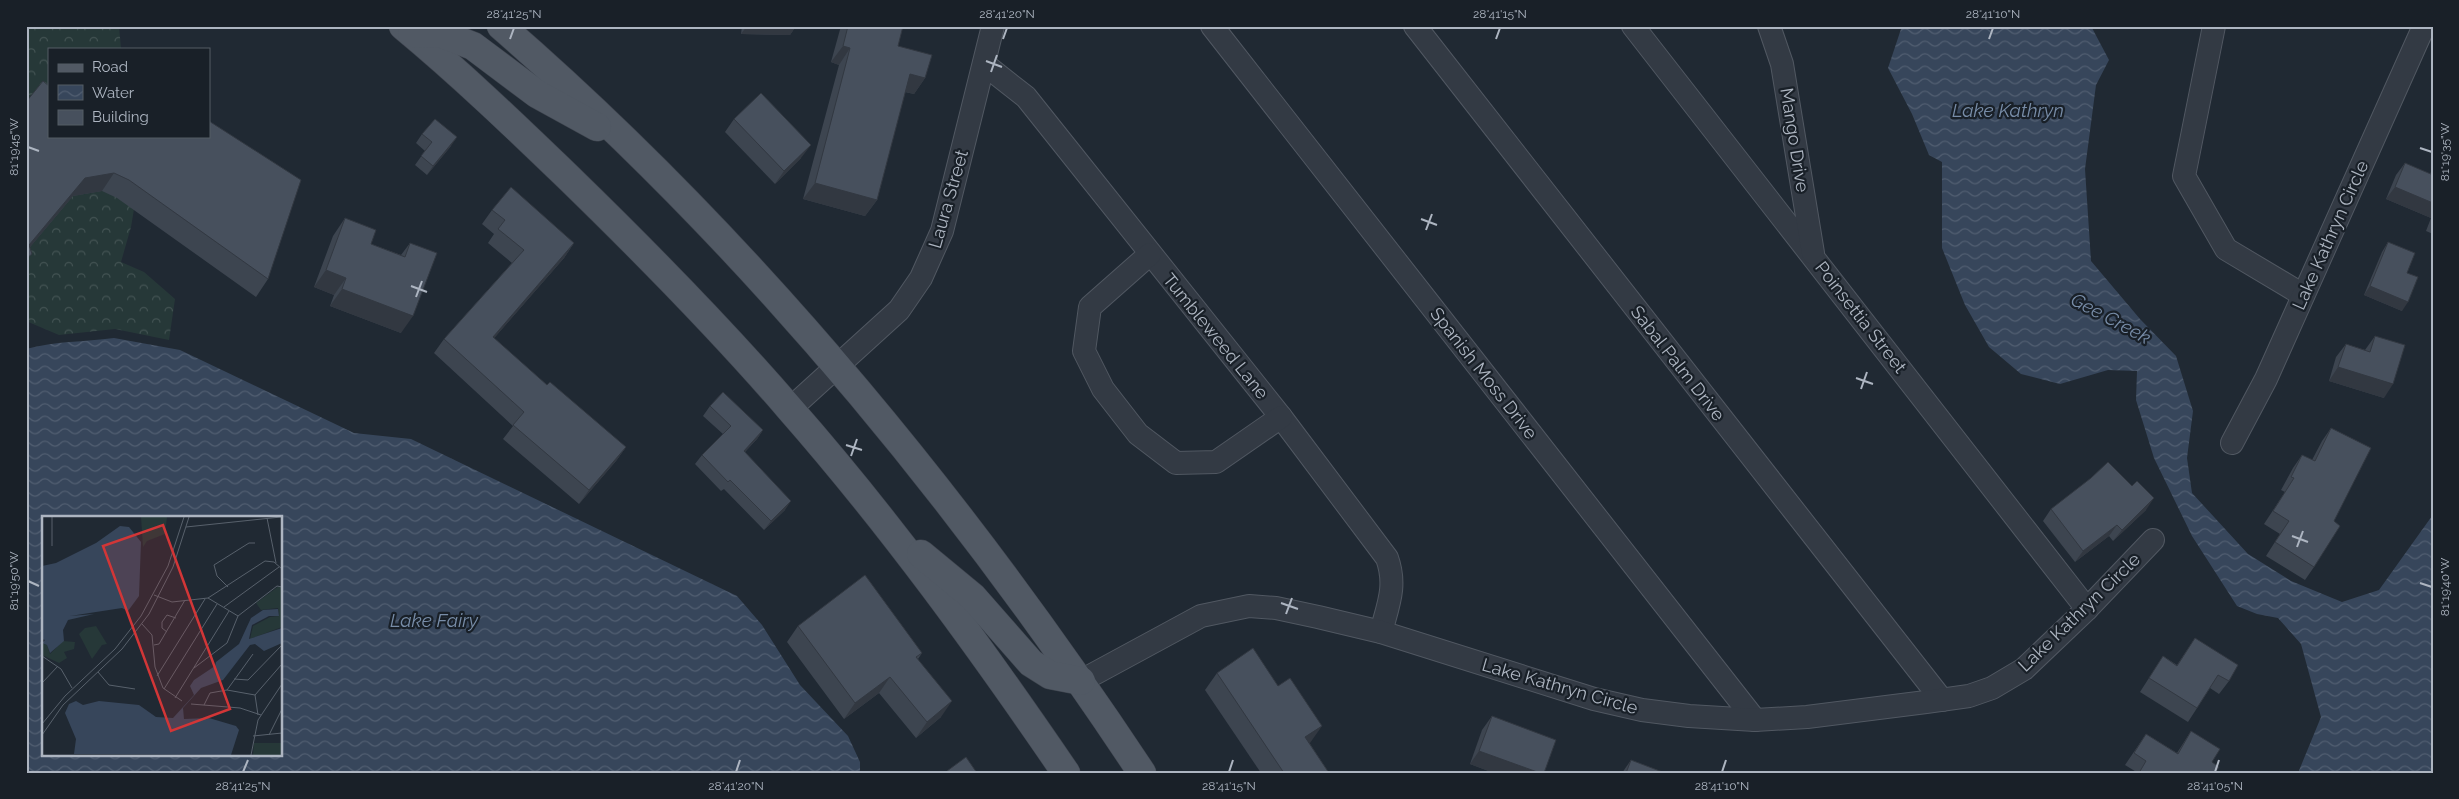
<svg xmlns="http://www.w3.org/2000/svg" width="2459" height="799" viewBox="0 0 2459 799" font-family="Raleway,sans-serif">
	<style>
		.forest { fill: url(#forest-crowns) }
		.water { fill: url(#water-waves); fill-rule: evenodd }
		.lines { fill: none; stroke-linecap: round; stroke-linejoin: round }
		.minor-casing { stroke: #515862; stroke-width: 24 }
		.major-casing { stroke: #3d434d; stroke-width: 29 }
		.minor { stroke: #333a44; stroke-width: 22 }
		.major { stroke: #515964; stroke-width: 28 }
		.wall { fill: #3d4550 }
		.shaded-wall { fill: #323841 }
		.building { fill: #47505d; stroke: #323841 }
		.ticks { fill: none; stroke: #adb5c1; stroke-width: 2 }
		.labels { text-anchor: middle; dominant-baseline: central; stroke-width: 4.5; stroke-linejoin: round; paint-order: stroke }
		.street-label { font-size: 18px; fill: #adb5c1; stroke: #192028 }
		.water-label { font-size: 19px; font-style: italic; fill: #788da8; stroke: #192028 }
		.inset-road { fill: none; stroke: #58616c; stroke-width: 1 }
		.view { fill: #d23637; fill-opacity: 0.15; stroke: #d23637; stroke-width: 2.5 }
		.inset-edge { fill: none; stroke: #adb5c1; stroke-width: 2.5 }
		.neatline { fill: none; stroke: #adb5c1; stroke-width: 2 }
		.ticks-label { font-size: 12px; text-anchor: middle; fill: #adb5c1 }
	</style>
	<defs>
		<pattern id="forest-crowns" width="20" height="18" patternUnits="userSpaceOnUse" patternTransform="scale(1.25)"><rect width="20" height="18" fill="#263838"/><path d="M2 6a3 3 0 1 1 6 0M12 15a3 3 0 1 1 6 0" fill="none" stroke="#435353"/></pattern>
		<pattern id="water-waves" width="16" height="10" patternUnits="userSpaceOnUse" patternTransform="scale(1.25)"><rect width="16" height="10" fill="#37465b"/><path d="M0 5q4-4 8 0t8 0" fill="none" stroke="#515e71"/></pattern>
	</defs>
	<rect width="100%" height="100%" fill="#202933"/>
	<path class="forest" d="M26,26H119L121,49H49V136L141,167L131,227L121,262L144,272L175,299L169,340L115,329L59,335L26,321Z"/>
	<g class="water">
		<path d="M1902,26H2091L2109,60L2096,85L2085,169L2091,261L2140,319L2176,356L2193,411L2187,458L2192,493L2248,554L2291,581L2342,602L2379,590L2432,516L2433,509V773H2298L2321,717L2301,644L2278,618L2257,614L2237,606L2192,536L2154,458L2136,400L2137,371L2108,370L2060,384L2021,374L1989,347L1965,305L1942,248V162L1929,155L1912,114L1888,68Z"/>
		<path d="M114,338L180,350L354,433L411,439L737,596L762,625L800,685L848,736L860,762V773H26V349C55,341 84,342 114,338ZM44,518H281V755H44Z"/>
	</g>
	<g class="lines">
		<defs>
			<g id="minor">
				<path d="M1212,26L1755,720"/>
				<path d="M1415,26L1942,700"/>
				<path d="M1633,26L2087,609"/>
				<path d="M1769,26L1782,64L1813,253"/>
				<path d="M2214,26L2184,176L2226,249L2303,295"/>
				<path d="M984,64L1026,97L1281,417L1387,558C1397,586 1388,605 1381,632"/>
				<path d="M1150,254L1090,307L1084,351L1103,389L1138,434L1176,463L1216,462L1281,417"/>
				<path d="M790,409L899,310L921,278L942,231L993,26"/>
				<path d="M2232,443L2266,379L2424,26"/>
				<path d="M1081,681L1201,616L1249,606L1276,608L1318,617L1381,632L1594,699L1642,710L1689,716L1755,720L1807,717L1926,702L1969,696L1992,688L2024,669L2087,609L2153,540"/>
			</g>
			<g id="major">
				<path d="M403,26C461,74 516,127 570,179C646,253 720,328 789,408C890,523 980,647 1066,773"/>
				<path d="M501,26C751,243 960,498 1142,773"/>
				<path d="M412,33L442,34L473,46L537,94L597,127"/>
				<path d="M921,554L973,597L1031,663L1050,675L1081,681"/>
			</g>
		</defs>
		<use href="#minor" class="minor-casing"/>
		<use href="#major" class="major-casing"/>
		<use href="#minor" class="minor"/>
		<use href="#major" class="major"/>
	</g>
	<g class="wall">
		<path d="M742,26H796L790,35L741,34Z"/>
		<path d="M841,26H903L898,46L925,78L914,94L905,92L877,200L865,216L803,199L839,65L831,62Z"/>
		<path d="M734,119L801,158L775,184L725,132Z"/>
		<path d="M422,134L451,146L427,175L415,165L425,151L416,143Z"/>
		<path d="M49,136H209L268,279L256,297L117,198L102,191L73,196L30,247L26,262Z"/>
		<path d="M2405,163L2430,174L2433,168V234L2426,231L2431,218L2386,199L2396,175Z"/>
		<path d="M492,210L574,243L564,258L494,338L547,385L626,447L616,461L579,504L503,439L513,426L434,353L444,339L512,263L488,243L494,234L482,224Z"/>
		<path d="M345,218L371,244L401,255L410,243L401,333L330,306L334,295L314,287L333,236Z"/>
		<path d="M2388,242L2407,273L2402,311L2364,295L2382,252Z"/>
		<path d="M2375,336L2384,398L2329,381L2336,357L2346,344L2365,350Z"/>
		<path d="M710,406L763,430L757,439L745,452L785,510L764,530L724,489L721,491L695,464L702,455L723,434L703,416Z"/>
		<path d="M2331,428L2334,521L2314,567L2305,580L2266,556L2280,534L2264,524L2285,492L2281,490L2293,468L2302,455L2312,460L2322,441Z"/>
		<path d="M2051,509L2146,510L2113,541L2109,536L2075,562L2043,521Z"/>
		<path d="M798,626L922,653L918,659L941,717L916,738L879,693L844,719L787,642Z"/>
		<path d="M2195,638L2229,681L2219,694L2210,688L2188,722L2140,692L2163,656L2177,665Z"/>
		<path d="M1217,673L1310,744L1329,773H1261L1205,690Z"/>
		<path d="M1492,716L1544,773H1494L1470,764L1482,730Z"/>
		<path d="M2191,731L2212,762L2215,773H2138L2125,765L2146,734L2177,753Z"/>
		<path d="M1631,760L1665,773H1622Z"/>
	</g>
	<g class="shaded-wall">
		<path d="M747,26H796L790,35L741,34Z"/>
		<path d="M843,46L850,48L839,65L831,62Z"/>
		<path d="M910,74L925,78L914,94L898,90Z"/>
		<path d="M457,137L451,146L427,175L433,166Z"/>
		<path d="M811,145L801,158L775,184L784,171Z"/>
		<path d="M114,173L102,191L73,196L26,252L29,245L85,178Z"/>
		<path d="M815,183L877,200L865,216L803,199Z"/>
		<path d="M2395,187L2433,203V216L2431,218L2386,199Z"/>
		<path d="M574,243L564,258L483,351L493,337Z"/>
		<path d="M326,270L346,278L334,295L314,287Z"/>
		<path d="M2370,286L2408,302L2402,311L2364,295Z"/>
		<path d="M342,289L413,316L401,333L330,306Z"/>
		<path d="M2338,367L2393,384L2384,398L2329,381Z"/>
		<path d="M763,430L757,439L737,460L744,451Z"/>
		<path d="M626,447L616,461L579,504L589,490Z"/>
		<path d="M2154,498L2146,510L2113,541L2122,530Z"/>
		<path d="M791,501L785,510L764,530L771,521Z"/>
		<path d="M2117,525L2109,536L2075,562L2083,551Z"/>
		<path d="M890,677L879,693L844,719L855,703Z"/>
		<path d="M952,701L941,717L916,738L927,722Z"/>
		<path d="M1322,726L1310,743L1293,755L1305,737Z"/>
		<path d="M1479,751L1540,773H1494L1470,764Z"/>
	</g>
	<g class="building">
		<path d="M848,26H903L898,46L932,55L925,78L910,74L877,200L815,183L850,48L843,46Z"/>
		<path d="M43,81L49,86V136H209V121L301,180L268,279L129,180L114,173L85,178L29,245L32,254L26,259V102Z"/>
		<path d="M761,93L811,145L784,171L734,119Z"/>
		<path d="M435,119L457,137L433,166L421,156L432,142L422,134Z"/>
		<path d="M2405,163L2433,175V203L2395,187Z"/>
		<path d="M511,187L574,243L493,337L547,385L550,382L626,447L589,490L513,425L524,412L444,339L524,250L498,229L505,220L492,210Z"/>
		<path d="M345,218L376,230L371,244L405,257L410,243L437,253L413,316L342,289L346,278L326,270Z"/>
		<path d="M2388,242L2415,253L2407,273L2418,277L2408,302L2370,286Z"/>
		<path d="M2375,336L2405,345L2393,384L2338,367L2346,344L2370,352Z"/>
		<path d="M723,392L763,430L744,451L791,501L771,521L730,480L728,482L702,455L731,426L710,406Z"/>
		<path d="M2331,428L2371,448L2334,521L2340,526L2314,567L2275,542L2289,521L2273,511L2294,478L2291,477L2302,455L2315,461Z"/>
		<path d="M2108,462L2132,486L2137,481L2154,498L2122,530L2117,525L2083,551L2051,509L2091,478Z"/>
		<path d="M865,575L922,653L916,657L952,701L927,722L890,677L855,703L798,626Z"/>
		<path d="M2195,638L2238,665L2229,681L2218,675L2197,708L2149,678L2163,656L2177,666Z"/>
		<path d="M1253,648L1278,686L1290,678L1322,726L1305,737L1329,773H1284L1217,673Z"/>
		<path d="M1492,716L1556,740L1544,773H1540L1479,751Z"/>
		<path d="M2191,731L2220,749L2212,762L2219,767L2215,773H2139L2146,761L2134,753L2146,734L2178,754Z"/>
		<path d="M966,757L977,773H948L947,771Z"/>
		<path d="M1631,760L1665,773H1626Z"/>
	</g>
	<path class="ticks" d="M510,39L514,28M1003,39L1007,28M1496,39L1500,28M1989,39L1993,28M986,61L1002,67M991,72L997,55M28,147L39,151M2420,148L2432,152M1421,219L1437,225M1426,230L1432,214M411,286L427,292M416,297L422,281M1856,378L1873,384M1861,389L1867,372M846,445L862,450M851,456L857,439M2292,536L2308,542M2297,547L2303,531M28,581L39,586M2420,583L2432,587M1281,603L1298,609M1286,614L1292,598M243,772L248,760M736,772L740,760M1229,772L1233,760M1722,772L1726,760M2215,772L2219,760"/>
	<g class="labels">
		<g class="street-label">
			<text transform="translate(1795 140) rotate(81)">Mango Drive</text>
			<text transform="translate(948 199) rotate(-74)">Laura Street</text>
			<text transform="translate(2330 235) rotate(-66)">Lake Kathryn Circle</text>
			<text transform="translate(1861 317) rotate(52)">Poinsettia Street</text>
			<text transform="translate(1216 336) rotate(51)">Tumbleweed Lane</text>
			<text transform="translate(1678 363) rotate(52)">Sabal Palm Drive</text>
			<text transform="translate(1484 373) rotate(52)">Spanish Moss Drive</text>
			<text transform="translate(2079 612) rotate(-44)">Lake Kathryn Circle</text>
			<text transform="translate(1560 686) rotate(16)">Lake Kathryn Circle</text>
		</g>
		<g class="water-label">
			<text x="2008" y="110">Lake Kathryn</text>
			<text transform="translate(2111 318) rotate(28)">Gee Creek</text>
			<text x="434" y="620">Lake Fairy</text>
		</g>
	</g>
	<g transform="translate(42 516)">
		<rect width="240" height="240" fill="#202933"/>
		<path d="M99,1H125L123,18L105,25L101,31ZM54,110L65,128L60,129L50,143L37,118L43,112ZM21,125L33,126L32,133L22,136L25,142L17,147L0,139V127L5,129L8,138Z" fill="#263838"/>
		<path d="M237,70L240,72V111L208,123L211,110L228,101L237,100L236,92L219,94L214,87ZM212,227H240V239H211Z" fill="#263838"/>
		<path d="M78,10L87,11L99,26L97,80L86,95L80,92L28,100L52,98L26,104L21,114L22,125L8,137L5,129L0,127L3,124L0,123V50L14,47L54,27ZM236,93L237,100H227L210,109L207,123L240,112V127L222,135L213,128L208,129L181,164L159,172L141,192L142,203L167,202L194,210L197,214L189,239L32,238L34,223L23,197L27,188L34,185L41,189L57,185L97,189L114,201L131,202L152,179L148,170L152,164L173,150L174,146L197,128L209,102L221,94Z" fill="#37465b"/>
		<path class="inset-road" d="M10,1V30M225,2L234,47M144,11L239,1M186,71L175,60L172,49L207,27H213M112,79L130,86L166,82L223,45L232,46L240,53M166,82L196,100M182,91L237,51M100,108L110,119L113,151L121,172L140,185M125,116L120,112V106L125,99L134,102M112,129L117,128L143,84M0,140L19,153L30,172M152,152L185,127L196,100L235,70L240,71M56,156L67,169L93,173M115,160L163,83M192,163L206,164L240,129M0,167L16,150M122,173L175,88M185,174L211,138M213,179L216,199M133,182L187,95M149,188L198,192L219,199M162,189L168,177L185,174L213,179L240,148M0,208L23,180L73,133L99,100L126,50L142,1M0,219L21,189L80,133L107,98L131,51L147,1M227,219L240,193M211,220L240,217M209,239L216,204L240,168"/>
		<path class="view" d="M121,9L188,193L129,215L61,30Z"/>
		<rect width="240" height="240" class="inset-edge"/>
	</g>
	<rect width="2459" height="799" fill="none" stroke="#192028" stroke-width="55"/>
	<rect x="48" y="48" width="162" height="90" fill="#192028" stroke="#545c65"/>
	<rect x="58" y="64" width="25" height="8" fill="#515964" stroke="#545c65"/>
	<text x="92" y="72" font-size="15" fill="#adb5c1">Road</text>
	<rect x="58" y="85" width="25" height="15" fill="url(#water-waves)" stroke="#545c65"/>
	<text x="92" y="98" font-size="15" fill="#adb5c1">Water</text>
	<rect x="58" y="110" width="25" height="15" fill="#47505d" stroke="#545c65"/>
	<text x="92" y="122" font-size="15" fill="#adb5c1">Building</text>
	<rect x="28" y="28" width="2404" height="744" class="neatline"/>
	<g class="ticks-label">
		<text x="514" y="18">28°41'25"N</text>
		<text x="1007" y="18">28°41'20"N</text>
		<text x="1500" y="18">28°41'15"N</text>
		<text x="1993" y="18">28°41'10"N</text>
		<text transform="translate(14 147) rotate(-90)" y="4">81°19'45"W</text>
		<text transform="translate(2445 152) rotate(-90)" y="4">81°19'35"W</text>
		<text transform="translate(14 581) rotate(-90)" y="4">81°19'50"W</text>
		<text transform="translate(2445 587) rotate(-90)" y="4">81°19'40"W</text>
		<text x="243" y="790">28°41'25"N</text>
		<text x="736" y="790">28°41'20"N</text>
		<text x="1229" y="790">28°41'15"N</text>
		<text x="1722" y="790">28°41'10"N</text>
		<text x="2215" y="790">28°41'05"N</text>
	</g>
</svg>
